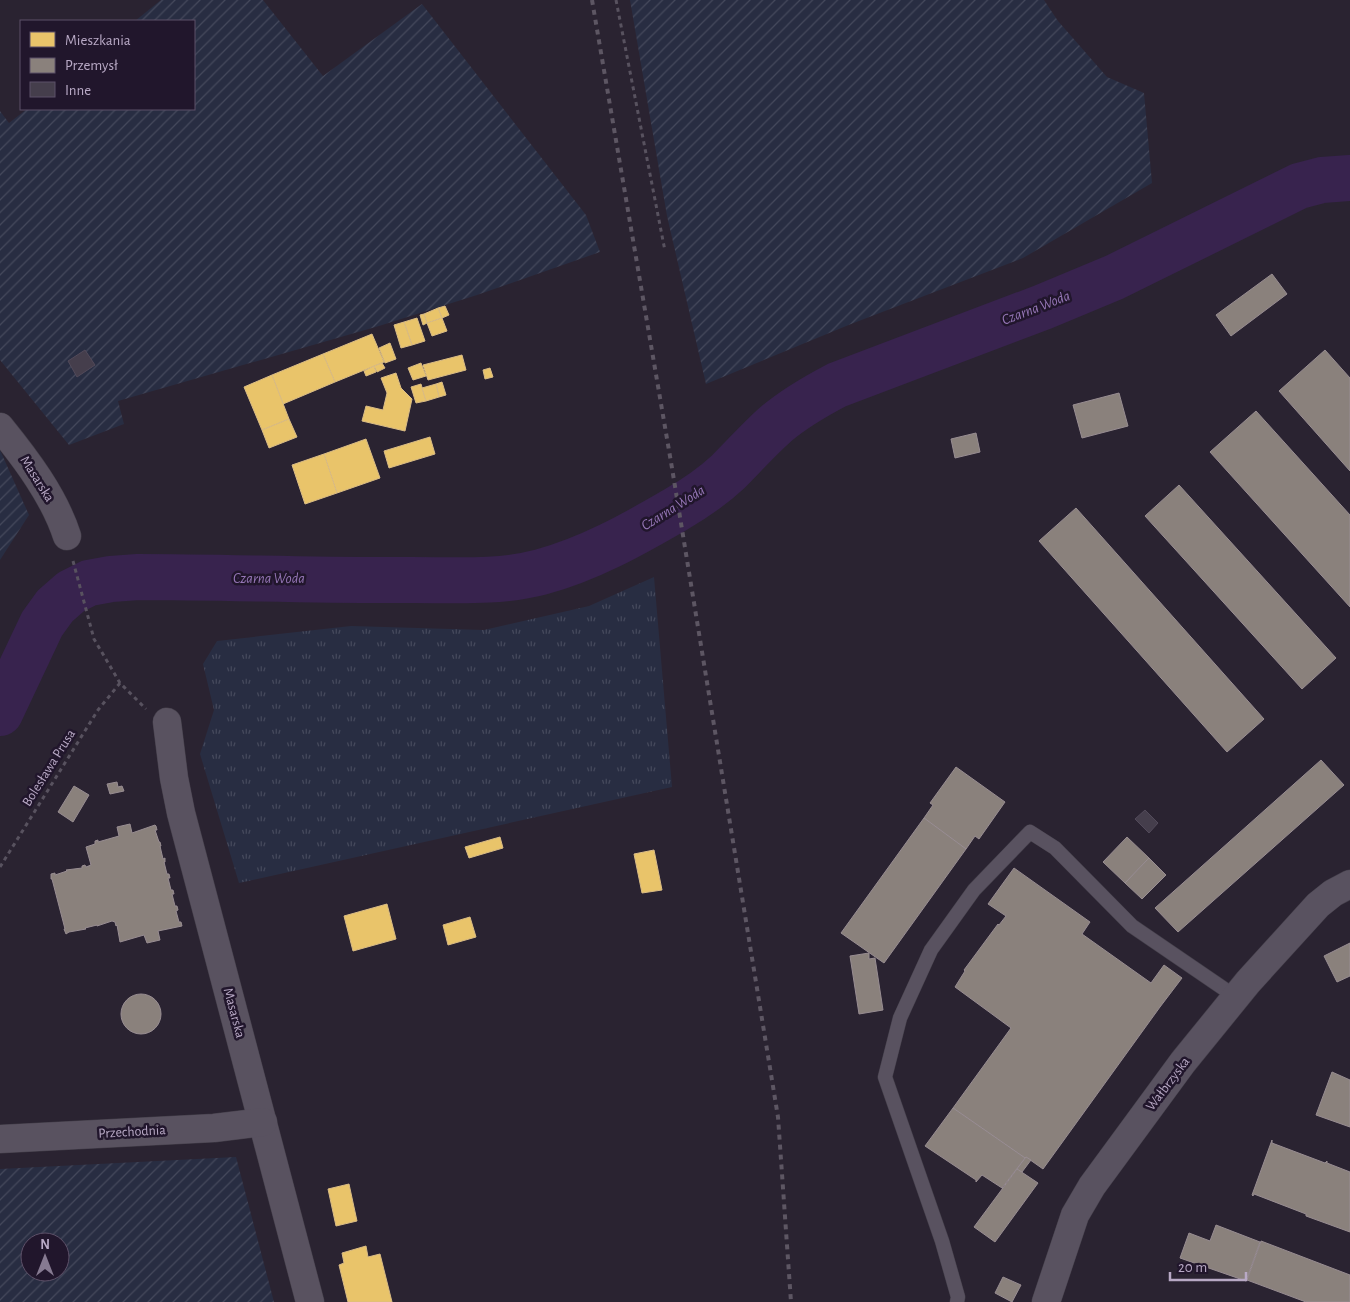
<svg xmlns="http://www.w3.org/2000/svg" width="1350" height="1302" viewBox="0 0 1350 1302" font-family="'Alegreya Sans',sans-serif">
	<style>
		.grass { fill: url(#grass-tufts) }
		.garden { fill: url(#garden-furrows); fill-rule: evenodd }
		.homes { fill: #e9c46a; stroke: #dabc85 }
		.industry { fill: #8a817c; stroke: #988d92 }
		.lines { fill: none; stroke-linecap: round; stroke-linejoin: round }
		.river { stroke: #38234e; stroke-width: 46 }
		.building { fill: #453e4c; stroke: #524a5a }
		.service-casing { stroke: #433e49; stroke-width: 15 }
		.minor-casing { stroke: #433e49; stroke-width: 29 }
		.path { stroke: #58525f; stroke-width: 3; stroke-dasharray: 4 4; stroke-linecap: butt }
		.service { stroke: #595260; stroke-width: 14 }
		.minor { stroke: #595260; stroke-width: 28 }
		.rail { stroke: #5d5663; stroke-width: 4; stroke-dasharray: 5 5; stroke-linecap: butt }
		.labels { text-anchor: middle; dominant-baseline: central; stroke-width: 5; stroke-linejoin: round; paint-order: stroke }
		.street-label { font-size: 14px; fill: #b8a9c5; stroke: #21162c }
		.water-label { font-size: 15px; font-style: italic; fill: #9576b6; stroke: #21162c }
	</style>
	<defs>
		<pattern id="grass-tufts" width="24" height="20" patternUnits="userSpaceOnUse" patternTransform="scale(1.25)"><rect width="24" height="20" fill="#282d42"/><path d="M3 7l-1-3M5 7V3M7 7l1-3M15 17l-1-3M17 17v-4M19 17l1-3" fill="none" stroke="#45495c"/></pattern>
		<pattern id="garden-furrows" width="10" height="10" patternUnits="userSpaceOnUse" patternTransform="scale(1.25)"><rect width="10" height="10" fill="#282d42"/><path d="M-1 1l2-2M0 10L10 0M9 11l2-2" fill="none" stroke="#45495c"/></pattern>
	</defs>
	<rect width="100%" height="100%" fill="#2a2331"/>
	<path class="grass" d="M654,577L672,787L239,883L200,754L214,710L203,664L217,641L351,626L484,630L589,606Z"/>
	<g class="garden">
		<path d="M161,0H263L323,76L422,4L586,215L600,252L477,295L379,326L118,401L124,424L69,445L0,360V111L9,123L27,109H194V21H135Z"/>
		<path d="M630,0H1044L1058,21L1107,77L1144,93L1152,183L1023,258L851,324L706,384L667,216Z"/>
		<path d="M0,450L29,515L0,560Z"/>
		<path d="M236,1157L274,1302H0V1169ZM30,1242H60V1272H30Z"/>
	</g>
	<g class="homes">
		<path d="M445,306L449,315L442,318L438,308Z"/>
		<path d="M438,308L442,318L427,323L424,314Z"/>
		<path d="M424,314L427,323L423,325L420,315Z"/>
		<path d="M417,318L425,341L412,345L404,322Z"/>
		<path d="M442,318L447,331L432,336L427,323Z"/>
		<path d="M404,322L412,345L401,348L394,325Z"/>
		<path d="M372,334L384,362L335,382L323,354Z"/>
		<path d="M390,343L396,359L385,363L379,348Z"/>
		<path d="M323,354L335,382L283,404L272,375Z"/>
		<path d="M462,355L466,370L428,380L423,365Z"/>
		<path d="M382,363L385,368L377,372L374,366Z"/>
		<path d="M421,363L426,376L413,380L408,368Z"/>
		<path d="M374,366L376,372L366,376L364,371Z"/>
		<path d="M490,368L493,377L485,379L483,370Z"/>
		<path d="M396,373L401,388L412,399L405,431L362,421L366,406L383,410L387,393L381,378Z"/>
		<path d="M272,375L289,419L262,430L244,387Z"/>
		<path d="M442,382L446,395L439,397L436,384Z"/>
		<path d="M421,384L426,401L416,403L411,387Z"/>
		<path d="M436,384L439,397L426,401L422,388Z"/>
		<path d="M289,419L297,437L269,448L262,430Z"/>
		<path d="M430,437L435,454L389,468L384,451Z"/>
		<path d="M366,439L380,478L337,493L324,454Z"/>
		<path d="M324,454L337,493L305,504L292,465Z"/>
		<path d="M500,837L503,848L469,858L465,847Z"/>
		<path d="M654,850L662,890L642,893L634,854Z"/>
		<path d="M387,904L396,939L353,951L344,916Z"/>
		<path d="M470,917L476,937L448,945L443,925Z"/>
		<path d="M349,1184L357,1221L336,1226L328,1189Z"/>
		<path d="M366,1246L368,1257L380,1254L392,1302H348L339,1265L344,1263L342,1253Z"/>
	</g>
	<g class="industry">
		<path d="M1272,274L1287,294L1231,336L1216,315Z"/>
		<path d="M1325,350L1350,378V471L1279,391Z"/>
		<path d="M1119,393L1128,426L1082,438L1073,405Z"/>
		<path d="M1256,411L1350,515V607L1210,452Z"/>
		<path d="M976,433L980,452L955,458L951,439Z"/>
		<path d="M1179,485L1336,658L1302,689L1145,516Z"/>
		<path d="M1076,508L1264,719L1227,752L1039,541Z"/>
		<path d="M1321,760L1344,785L1178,932L1155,908Z"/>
		<path d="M956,767L1005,802L979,839L975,836L966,849L924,818L933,805L930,803Z"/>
		<path d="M117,782L118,787L122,786L124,791L110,794L107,784Z"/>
		<path d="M74,786L89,795L73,822L58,812Z"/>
		<path d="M924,818L966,849L884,963L841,933Z"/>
		<path d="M130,824L132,833L155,825L156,826L157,830H155L159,842H160L161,846H160L163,859L165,858V862H164L167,874H169L170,878H168L171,890H173L174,894H172L175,906H177L178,910L176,911L179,922H181L182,926L158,931L160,940L147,943L144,935L120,942L117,925L116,926L115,922L112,921L97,926V925L85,928L86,929L69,932L66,934L64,929H65L52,879H51V874L55,873V875L67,871L66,870L82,868V866L85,865L86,867L91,865L86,847L95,844V841L98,840V842L119,836L117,827Z"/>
		<path d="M1127,837L1149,858L1125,883L1103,862Z"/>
		<path d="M1149,858L1166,875L1142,899L1125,883Z"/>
		<path d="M1014,868L1090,922L1082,934L1151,983L1164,965L1182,978L1160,1007L1043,1169L1026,1157L1025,1158L953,1108L1011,1028L955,987L965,971L964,970L998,924L999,925L1006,916L988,904Z"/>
		<path d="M1350,943V976L1337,982L1324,956Z"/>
		<path d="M869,953V959L875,958L883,1010L859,1014L850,956Z"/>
		<circle cx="141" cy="1014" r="20"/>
		<path d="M1332,1072L1350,1080V1127L1316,1115Z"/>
		<path d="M953,1108L1025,1158L1002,1188L982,1175L976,1182V1180L925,1146Z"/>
		<path d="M1272,1140V1143L1325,1163L1327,1161V1163L1350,1172V1232L1306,1216V1214L1254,1194L1253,1196L1252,1195Z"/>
		<path d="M1026,1157L1031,1160L1022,1172L1017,1169Z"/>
		<path d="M1017,1169L1038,1183L995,1242L974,1227Z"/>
		<path d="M1216,1225L1260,1242L1246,1281L1180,1258L1189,1233L1210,1241Z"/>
		<path d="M1261,1241L1350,1275V1302H1306L1247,1280Z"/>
		<path d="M1003,1277L1021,1285L1012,1302L995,1293Z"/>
	</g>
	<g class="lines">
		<path class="river" d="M0,713L42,624L55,606L71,592L89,583L111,579L138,577C229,577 321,581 412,580C455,580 500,583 541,572C589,559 632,535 675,510C694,499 712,487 728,472C744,456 759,439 776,424C795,408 816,396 837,385L1043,307L1115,277L1299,186L1322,180L1350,178"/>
	</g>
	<g class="building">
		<path d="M85,350L95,365L77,377L68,361Z"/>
		<path d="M1145,810L1158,823L1149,833L1135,819Z"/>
	</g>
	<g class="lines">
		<defs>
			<path id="service" d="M957,1302L958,1297L942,1241L885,1077L900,1018L931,950L974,890L1030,832L1055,848L1132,926L1236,997"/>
			<g id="minor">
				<path d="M0,427C26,459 54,496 67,536"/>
				<path d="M167,722L174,778L181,813L310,1302"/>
				<path d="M0,1139L214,1128L263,1122"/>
				<path d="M1046,1302L1075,1215L1092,1186L1183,1062L1248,982L1318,905L1333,893L1350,884"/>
			</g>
		</defs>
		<use href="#service" class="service-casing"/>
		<use href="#minor" class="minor-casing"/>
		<g class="path">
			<path d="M616,0L665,251"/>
			<path d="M73,561L94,639L120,683L146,709"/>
			<path d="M0,867L98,710L120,683"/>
		</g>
		<use href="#service" class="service"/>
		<use href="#minor" class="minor"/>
		<path class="rail" d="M592,0L672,468L778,1117L791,1302"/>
	</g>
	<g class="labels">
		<g class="street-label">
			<text transform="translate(37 479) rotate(58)">Masarska</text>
			<text transform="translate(49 768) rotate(-58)">Bolesława Prusa</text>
			<text transform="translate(234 1013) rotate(75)">Masarska</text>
			<text transform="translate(1168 1084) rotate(-53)">Wałbrzyska</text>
			<text transform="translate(132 1132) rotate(-3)">Przechodnia</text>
		</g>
		<g class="water-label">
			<text transform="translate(1036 308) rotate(-21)">Czarna Woda</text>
			<text transform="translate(673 508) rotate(-32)">Czarna Woda</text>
			<text x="269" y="578">Czarna Woda</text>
		</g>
	</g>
	<rect x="20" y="20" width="175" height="90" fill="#21162c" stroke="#5d5169"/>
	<rect x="30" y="32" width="25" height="15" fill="#e9c46a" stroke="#5d5169"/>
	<text x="65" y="45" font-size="15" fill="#b8a9c5">Mieszkania</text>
	<rect x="30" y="58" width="25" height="15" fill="#8a817c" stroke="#5d5169"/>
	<text x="65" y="70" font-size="15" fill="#b8a9c5">Przemysł</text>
	<rect x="30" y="82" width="25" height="15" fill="#453e4c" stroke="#5d5169"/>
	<text x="65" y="95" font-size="15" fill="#b8a9c5">Inne</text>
	<g transform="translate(45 1257)"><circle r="24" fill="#21162c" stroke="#5d5169"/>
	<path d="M0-4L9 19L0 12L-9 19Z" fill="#867a91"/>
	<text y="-8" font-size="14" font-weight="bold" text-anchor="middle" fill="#b8a9c5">N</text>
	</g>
	<path d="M1170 1272v8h76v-8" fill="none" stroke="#b8a9c5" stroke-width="2.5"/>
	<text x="1178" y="1272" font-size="15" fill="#b8a9c5" stroke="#21162c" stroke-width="4" paint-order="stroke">20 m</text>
</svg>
